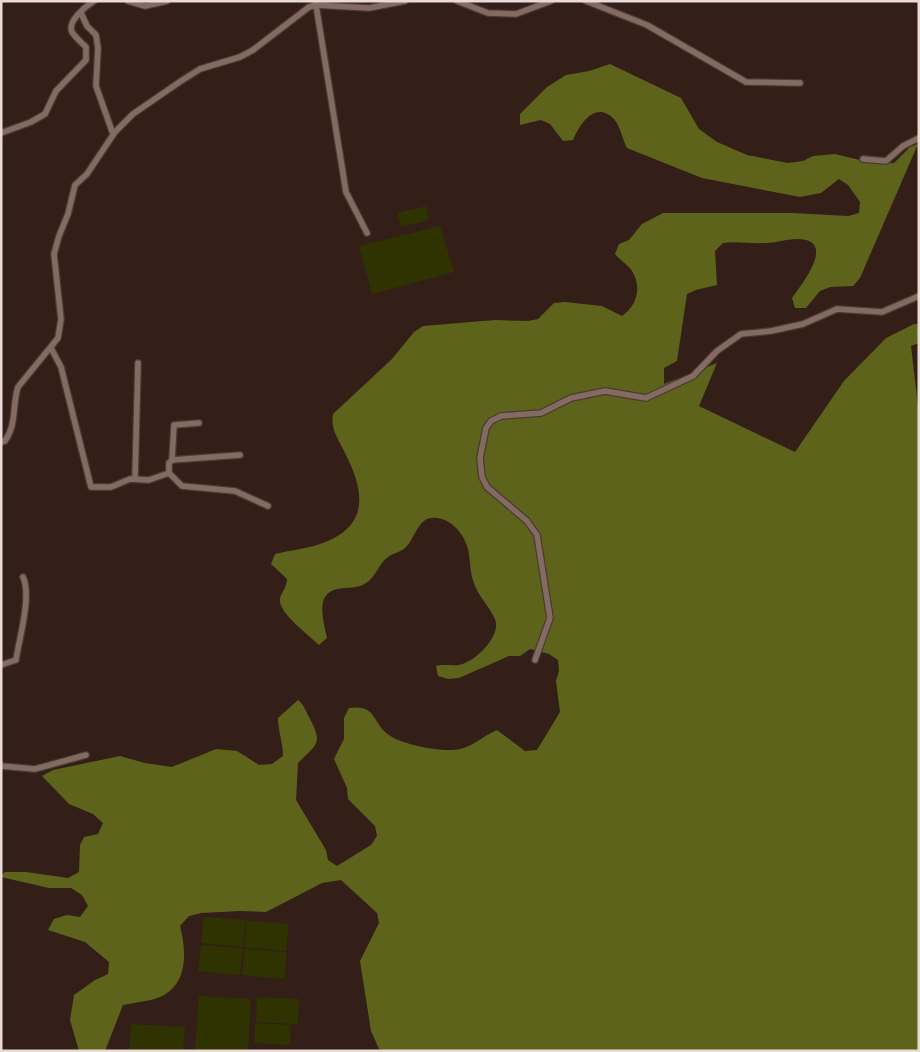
<svg xmlns="http://www.w3.org/2000/svg" width="920" height="1052" viewBox="0 0 920 1052" font-family="'IBM Plex Sans',sans-serif">
	<style>
		.green { fill: #2f3301 }
		.forest { fill: #5d631a }
		.lines { fill: none; stroke-linecap: round; stroke-linejoin: round }
		.minor-casing { stroke: #4c3a35; stroke-width: 8 }
		.minor { stroke: #836b61; stroke-width: 5.5 }
	</style>
	<rect width="100%" height="100%" fill="#331f17"/>
	<g class="green">
		<path d="M426,206L429,220L401,227L397,213Z"/>
		<path d="M440,226L454,272L372,294L359,246Z"/>
		<path d="M204,917L246,920L243,947L201,943Z"/>
		<path d="M247,921L289,924L286,951L244,947Z"/>
		<path d="M201,945L243,948L240,975L198,971Z"/>
		<path d="M245,949L287,952L284,979L242,975Z"/>
		<path d="M199,996L251,999L248,1051H195Z"/>
		<path d="M257,997L299,999L298,1024L256,1022Z"/>
		<path d="M255,1023L291,1025L290,1045L254,1043Z"/>
		<path d="M131,1024L185,1027L183,1051H129Z"/>
	</g>
	<path class="forest" d="M610,64L681,98L699,129L717,142L747,155L788,163L803,161L813,156L835,154L876,164L894,163L910,147L918,144L860,278L853,286L830,287L820,291L806,308H795L792,298C802,284 838,239 797,239C786,239 776,243 766,243C751,244 737,241 723,243L715,251L717,285L696,290L687,294L677,361L664,368V384L717,363L699,406L795,452L844,381L886,338L914,324H919V343L911,346L919,415V1051H380L371,1031L360,961L379,923L377,913L341,880L322,883L266,912L240,911L201,913L189,916L180,926C188,957 187,991 151,1000C142,1002 132,1003 123,1005L105,1051H79L70,1020L74,995L95,980L108,974L109,962L85,942L48,930L54,919L67,915L80,917L88,906L82,895L71,888H49L1,877V876L5,872H26L68,878L79,872L80,845L84,837L98,834L103,823L93,814L69,804L42,776L53,770L120,756L145,763L172,767L216,749L237,751L259,765L272,764L283,756C283,742 278,731 278,718L298,700C304,705 305,710 309,717C323,744 318,743 298,763L296,800L326,850L328,860L337,866L371,845L377,836L375,826L348,799L347,788L334,759L344,739V718L349,708C377,704 372,723 389,735C402,745 444,753 460,749C474,746 484,735 497,730L525,751L537,750L560,712L556,681L559,671L558,660L549,654L530,649L520,656H509L459,678L448,679L438,676L436,666C444,664 451,666 459,665C475,662 502,636 495,619C489,606 478,596 474,583C469,571 471,557 467,546C462,530 445,513 427,519C417,524 414,538 407,546C401,553 394,552 388,557C379,563 376,577 366,583C357,589 348,587 337,589C314,594 324,622 327,638L319,645C309,635 277,612 280,598C282,591 287,587 287,579L271,564L275,554C290,550 306,549 320,544C370,527 365,492 345,453C339,440 330,429 333,414L392,359L414,332L423,326L495,320L528,321L538,319L554,303L565,302L602,306L622,316C637,306 642,287 632,271C628,265 620,260 615,254L619,244L629,240L642,224L663,213H792L848,216L859,213L860,202L848,185L839,179L821,193L800,197L702,178L627,148C622,139 621,127 614,119C595,100 580,124 573,140L563,141L550,124L541,120L520,125V114L547,87L566,75L589,71Z"/>
	<g class="lines">
		<defs>
			<g id="minor">
				<path d="M128,1L145,6L167,1"/>
				<path d="M457,1L488,13L516,14L551,1"/>
				<path d="M586,1L647,25L746,82L800,83"/>
				<path d="M316,5L346,192L367,233"/>
				<path d="M81,13L87,26L96,35L98,48L96,86L113,134"/>
				<path d="M1,133L31,122L45,114L56,91L86,60V47C82,43 75,37 72,32C67,21 86,6 94,1"/>
				<path d="M863,159L886,161L903,146L919,138"/>
				<path d="M51,348L61,367L91,487H111L130,479L149,480L169,473L182,486L235,491L268,506"/>
				<path d="M1,442L5,441C17,424 12,406 18,387L58,338L61,319L54,254L59,236L68,214L75,185L87,174L115,132L133,114L181,81L200,69L240,57L253,50L309,7L316,5L369,8L405,1"/>
				<path d="M172,460L174,425L199,423"/>
				<path d="M169,473V463L172,460L240,455"/>
				<path d="M135,479L138,363"/>
				<path d="M535,660L550,618L537,535L527,521L487,487L482,477L480,458L486,428L491,421L501,416L541,413L571,398L605,391L646,398L693,376L717,351L741,334L771,331L803,324L837,309L882,312L919,296"/>
				<path d="M1,665L16,660C19,639 32,596 23,577"/>
				<path d="M1,766L35,769L86,755"/>
			</g>
		</defs>
		<use href="#minor" class="minor-casing"/>
		<use href="#minor" class="minor"/>
	</g>
	<rect width="920" height="1052" fill="none" stroke="#e9dad5" stroke-width="5"/>
</svg>
